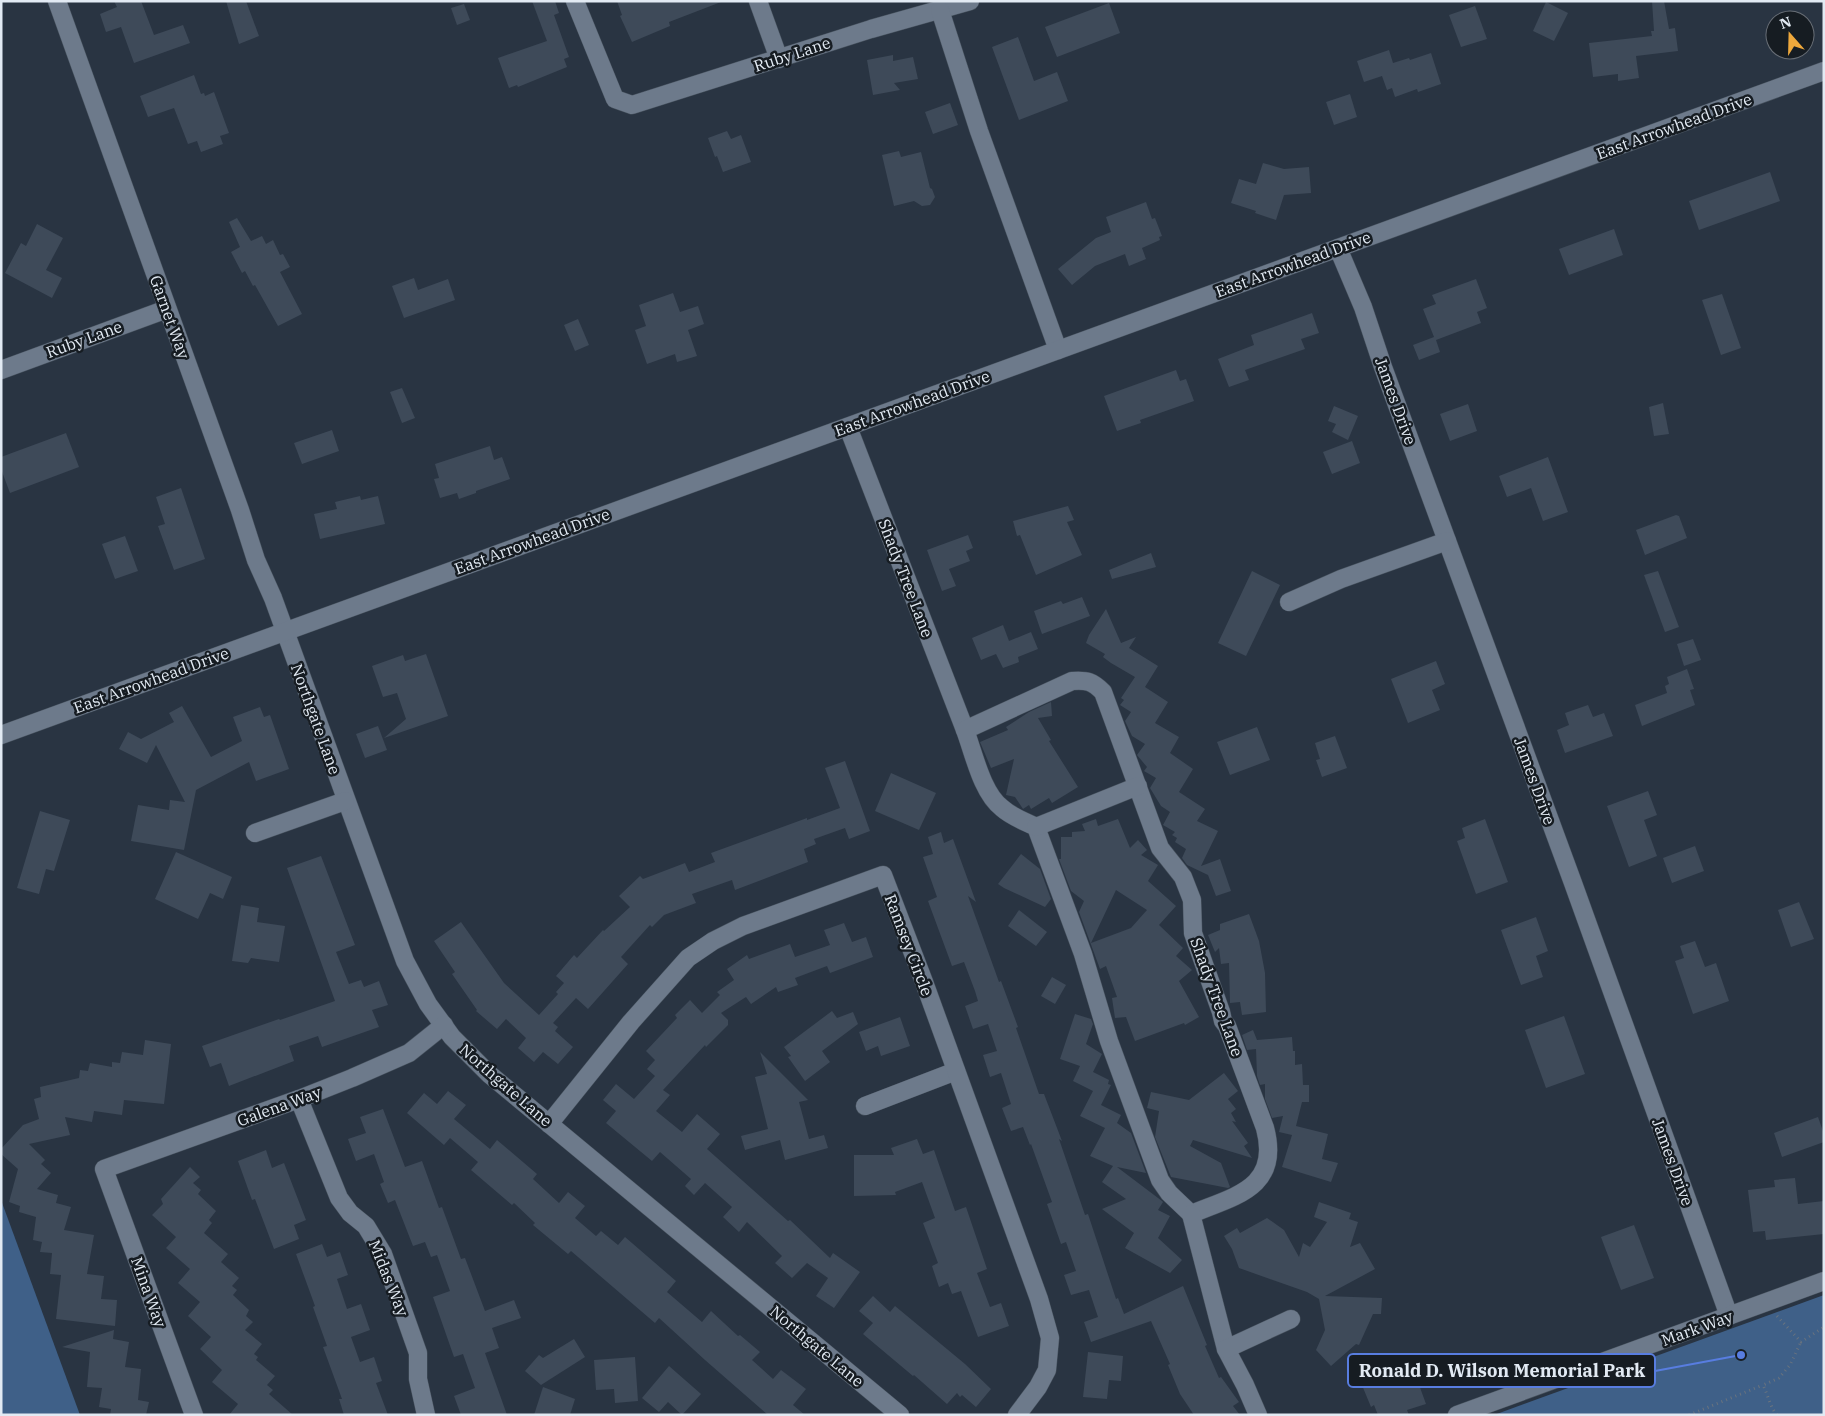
<svg xmlns="http://www.w3.org/2000/svg" width="1825" height="1416" viewBox="0 0 1825 1416" font-family="'IBM Plex Serif',serif">
	<style>
		.green { fill: #3f6088 }
		.building { fill: #3e4a59; fill-rule: evenodd }
		.lines { fill: none; stroke-linecap: round; stroke-linejoin: round }
		.minor-casing { stroke: #47525e; stroke-width: 19 }
		.path { stroke: #69737f; stroke-width: 3; stroke-dasharray: 1 4; stroke-linecap: butt }
		.minor { stroke: #6d7a8b; stroke-width: 18 }
		.labels { text-anchor: middle; dominant-baseline: central; stroke-width: 5; stroke-linejoin: round; paint-order: stroke }
		.street-label { font-size: 16px; fill: #e2eaf3; stroke: #161c22 }
		.leader { fill: none; stroke: #587de0; stroke-width: 2 }
		.callout-dot { fill: #587de0; stroke: #161c22; stroke-width: 2 }
		.callout { fill: #161c22; stroke: #587de0; stroke-width: 2 }
		.callout-label { font-size: 18px; text-anchor: middle; font-weight: bold; fill: #e2eaf3 }
	</style>
	<rect width="100%" height="100%" fill="#293442"/>
	<g class="green">
		<path d="M1,1200L80,1415H1Z"/>
		<path d="M1824,1295V1415H1494Z"/>
	</g>
	<g class="building">
		<path d="M114,1H141L154,35L183,25L190,43L134,63L121,27L106,32L100,14L117,7Z"/>
		<path d="M226,1H246L259,36L239,44Z"/>
		<path d="M532,1H555L559,13L554,15L569,57L564,59L567,67L518,87L517,85L509,88L498,58L547,41Z"/>
		<path d="M617,1H721V2L669,22L670,26L632,42L620,16L622,15Z"/>
		<path d="M1652,1H1664L1669,29L1675,28L1678,51L1636,56L1639,78L1618,81V74L1593,77L1589,43L1652,36L1651,31H1654Z"/>
		<path d="M1546,2L1568,13L1554,41L1533,31Z"/>
		<path d="M1109,3L1120,33L1057,57L1045,27Z"/>
		<path d="M464,4L470,20L457,25L451,8Z"/>
		<path d="M1475,6L1487,39L1461,47L1449,15Z"/>
		<path d="M1018,37L1034,81L1057,72L1068,101L1019,120L992,47Z"/>
		<path d="M1389,50L1393,63L1409,58L1410,60L1431,53L1441,84L1418,92L1417,89L1395,97L1392,88L1387,90L1382,76L1364,82L1357,61Z"/>
		<path d="M893,55V61L913,57L918,79L894,83L900,90L873,95L867,60Z"/>
		<path d="M194,75L201,94L204,93L205,96L214,92L229,133L220,136L223,144L201,152L197,141L188,144L174,108L148,117L140,96Z"/>
		<path d="M1350,94L1357,117L1334,125L1326,102Z"/>
		<path d="M950,103L958,125L933,134L925,112Z"/>
		<path d="M727,131L731,139L741,135L751,162L723,172L717,156L715,157L708,138Z"/>
		<path d="M899,151L901,157L921,152L930,188L932,189L935,197L930,205L922,206L914,201L894,206L882,155Z"/>
		<path d="M1263,163L1284,169L1309,167L1311,193L1284,195L1276,220L1255,213L1256,211L1231,203L1239,179L1256,184Z"/>
		<path d="M1770,172L1780,201L1699,230L1689,201Z"/>
		<path d="M1146,202L1152,219L1155,218L1162,236L1159,237L1160,240L1142,248L1146,259L1129,266L1125,254L1095,266L1072,285L1058,269L1096,238L1111,232L1106,217Z"/>
		<path d="M237,218L251,241L262,236L266,244L273,240L280,255L283,254L290,267L280,272L302,314L278,326L255,285L253,286L245,271L242,273L231,252L240,247L229,222Z"/>
		<path d="M37,224L63,238L46,270L62,278L52,298L5,273L21,243L26,246Z"/>
		<path d="M1614,229L1623,255L1569,275L1559,249Z"/>
		<path d="M414,278L418,290L448,279L455,300L404,318L392,286Z"/>
		<path d="M1476,279L1487,308L1477,312L1481,323L1436,340L1440,352L1419,360L1413,345L1434,337L1423,309L1436,304L1432,295Z"/>
		<path d="M673,293L680,312L698,306L704,324L688,330L697,356L677,362L675,354L647,364L635,330L646,326L639,305Z"/>
		<path d="M1722,294L1741,348L1721,355L1702,300Z"/>
		<path d="M1312,313L1319,333L1301,339L1305,349L1245,370L1249,380L1229,387L1218,359L1254,345L1251,335Z"/>
		<path d="M578,319L589,345L575,351L564,325Z"/>
		<path d="M1176,370L1180,381L1186,379L1194,401L1140,420L1141,423L1117,431L1104,396Z"/>
		<path d="M402,388L415,418L402,423L390,392Z"/>
		<path d="M1663,403L1669,434L1654,436L1649,407Z"/>
		<path d="M1468,404L1477,431L1450,441L1440,414Z"/>
		<path d="M1334,406L1358,416L1348,440L1332,432L1336,424L1328,421Z"/>
		<path d="M332,430L339,451L302,464L294,443Z"/>
		<path d="M66,433L79,467L10,493L1,469V457Z"/>
		<path d="M1352,441L1360,463L1332,474L1323,452Z"/>
		<path d="M490,446L494,460L502,457L510,479L476,491V493L459,499L457,493L440,498L434,479L439,478L435,464Z"/>
		<path d="M1548,457L1568,512L1543,521L1531,488L1507,497L1499,476Z"/>
		<path d="M181,488L205,559L174,570L158,526L165,524L156,497Z"/>
		<path d="M360,496L361,500L378,496L385,524L320,539L314,514L337,509L335,502Z"/>
		<path d="M1068,506L1074,520L1067,522L1082,555L1036,575L1020,535L1017,536L1013,521Z"/>
		<path d="M1676,515L1679,516L1687,538L1645,555L1636,530Z"/>
		<path d="M968,535L973,548L966,551L970,561L949,569L956,586L942,591L927,550Z"/>
		<path d="M125,536L138,571L115,579L102,544Z"/>
		<path d="M1151,553L1156,567L1112,579L1109,570Z"/>
		<path d="M1252,571L1280,585L1246,656L1218,643Z"/>
		<path d="M1658,571L1679,627L1665,632L1644,575Z"/>
		<path d="M1082,597L1090,616L1042,634L1034,611L1061,601L1063,604Z"/>
		<path d="M1106,609L1121,643L1136,637L1129,648L1158,666L1145,687L1168,702L1155,723L1179,737L1170,753L1193,769L1179,792L1205,809L1197,821L1218,831L1201,866L1220,859L1231,891L1216,896L1208,875L1187,865L1182,858L1186,849L1175,842L1177,838L1172,835L1175,832L1163,825L1170,812L1161,806L1150,788L1156,778L1144,771L1147,767L1137,755L1145,744L1132,736L1125,721L1131,712L1120,705L1124,700L1121,698L1135,677L1111,663L1103,657L1105,654L1086,643L1089,635Z"/>
		<path d="M1003,625L1009,641L1031,632L1038,649L1018,657L1019,662L1003,668L996,654L981,660L972,638Z"/>
		<path d="M1693,639L1701,660L1684,666L1677,644Z"/>
		<path d="M426,654L448,716L384,738L406,719L397,693L383,697L372,666L403,655L405,661Z"/>
		<path d="M1436,661L1445,684L1432,690L1440,710L1408,723L1391,679Z"/>
		<path d="M1687,669L1694,689L1690,690L1695,705L1642,726L1635,705L1667,693L1665,686L1669,684L1667,677Z"/>
		<path d="M1051,702L1052,716L1038,718L1051,740L1049,741L1078,787L1052,803L1049,798L1031,809L1029,805L1023,809L1015,797L1006,795L1014,759L991,768L980,742L1008,730L1006,727L1029,712Z"/>
		<path d="M1588,705L1593,717L1604,713L1613,736L1565,753L1557,730L1569,725L1565,713Z"/>
		<path d="M182,706L211,757L242,741L233,717L260,707L264,717L270,715L289,769L256,781L249,762L196,790L184,850L131,841L138,805L169,810L170,800L185,802L156,745L147,763L119,749L128,732L141,739L174,722L169,713Z"/>
		<path d="M378,726L387,750L365,758L356,734Z"/>
		<path d="M1257,727L1270,760L1230,775L1217,742Z"/>
		<path d="M1335,736L1347,768L1322,777L1316,760L1320,759L1315,743Z"/>
		<path d="M845,761L870,831L849,839L845,828L814,839L816,844L804,849L808,862L735,890L732,880L692,894L696,903L664,915L652,927L650,925L621,957L628,964L588,1009L576,998L553,1023L558,1027L555,1031L573,1047L558,1064L543,1052L534,1062L518,1048L526,1038L506,1019L497,1029L476,1011L477,1010L452,974L455,972L434,941L461,922L504,983L539,1015L558,994L556,992L564,983L556,976L574,955L577,958L603,930L604,931L630,907L619,896L640,876L643,879L685,863L689,872L715,862L711,853L807,818V820L840,808L825,768Z"/>
		<path d="M891,773L936,793L919,830L875,811Z"/>
		<path d="M1648,791L1657,815L1644,820L1657,856L1629,867L1607,806Z"/>
		<path d="M40,811L70,820L54,871L46,869L39,894L17,888Z"/>
		<path d="M1096,819L1098,826L1118,819L1130,848L1138,840L1147,850L1141,855L1158,865L1148,881L1176,906L1159,925L1183,948L1176,956L1192,970L1179,981L1199,1017L1185,1025L1184,1023L1135,1041L1126,1017L1115,1018L1112,998L1117,997L1106,966L1100,969L1079,912L1084,901L1071,891L1059,859H1061V837H1072V832L1085,831L1082,824ZM1116,890L1147,910L1131,928L1091,943Z"/>
		<path d="M1485,819L1508,882L1476,894L1457,841L1465,838L1462,828Z"/>
		<path d="M941,832L944,843L953,839L976,902L968,896L999,982L1001,981L1018,1027L1016,1028L1039,1094H1044L1062,1141L1059,1139L1085,1215L1088,1214L1116,1299L1118,1298L1124,1314L1183,1286L1207,1345L1205,1346L1219,1378L1221,1377L1239,1402L1233,1406L1240,1415H1194L1180,1394L1168,1365L1170,1364L1151,1321L1091,1342L1084,1322L1098,1317L1089,1290L1071,1295L1064,1275L1076,1271L1066,1242L1061,1244L1047,1204L1052,1202L1031,1144L1030,1145L1023,1127L1011,1131L1002,1108L1011,1104L1001,1073L990,1077L983,1055L997,1051L988,1024L973,1029L965,1006L978,1001L975,991L964,962L952,966L928,901L937,897L923,857L933,854L928,837Z"/>
		<path d="M1695,846L1704,871L1672,883L1663,858Z"/>
		<path d="M176,852L232,877L223,899L210,893L198,919L155,899Z"/>
		<path d="M1021,854L1040,869L1051,899L1045,907L1004,888L998,884Z"/>
		<path d="M321,856L355,945L336,952L349,984L361,980L364,987L379,981L388,1005L372,1010L379,1027L322,1047L318,1036L289,1046L294,1061L229,1086L221,1063L210,1067L202,1046L279,1019L280,1020L335,1001L287,868Z"/>
		<path d="M1799,902L1814,939L1791,947L1778,910Z"/>
		<path d="M241,905L259,908L257,922L285,926L279,962L251,958L248,963L232,961Z"/>
		<path d="M1019,910L1047,932L1036,946L1008,926Z"/>
		<path d="M1249,914L1259,941L1265,973L1266,1012L1242,1015L1240,1002L1230,1003L1229,963L1221,964L1219,948L1215,952L1208,935L1220,930V924Z"/>
		<path d="M1536,917L1548,951L1536,956L1543,977L1521,985L1501,930Z"/>
		<path d="M844,923L852,942L866,937L873,957L830,973L827,966L795,978L798,985L778,992L776,987L751,1004L746,997L721,1013L728,1020V1025L706,1047L705,1045L663,1090L670,1095L656,1111L682,1132L697,1114L720,1134L707,1149L788,1221L790,1220L830,1258L833,1253L860,1272L834,1308L816,1296L828,1278L807,1263L792,1278L775,1263L782,1256L747,1222L739,1232L723,1217L732,1207L705,1183L694,1195L685,1186L691,1179L660,1152L652,1161L606,1123L616,1111L603,1100L616,1084L634,1099L655,1076L647,1069L655,1060L646,1051L677,1018L675,1015L690,1000L702,1013L720,995L717,992L734,980L727,969L747,955L749,959L790,944L795,957L830,945L824,930Z"/>
		<path d="M1695,941L1705,967L1716,963L1729,1001L1693,1014L1675,961L1684,958L1680,946Z"/>
		<path d="M1052,977L1066,985L1055,1004L1041,996Z"/>
		<path d="M832,1011L837,1018L853,1012L858,1024L822,1051L830,1062L805,1081L788,1057L791,1056L784,1047Z"/>
		<path d="M1075,1014L1091,1019L1093,1024L1086,1044L1102,1054L1093,1072L1109,1080L1108,1084L1111,1085L1101,1105L1121,1115L1117,1123L1131,1133L1146,1173L1117,1167L1162,1201L1163,1202L1158,1210L1170,1216L1158,1238L1182,1260L1170,1273L1125,1248L1134,1233L1102,1209L1126,1199L1102,1182L1113,1166L1090,1156L1105,1128L1080,1116L1093,1091L1073,1081L1080,1066L1060,1059Z"/>
		<path d="M1564,1016L1585,1074L1546,1088L1525,1030Z"/>
		<path d="M900,1017L910,1046L881,1056L878,1046L866,1051L859,1032Z"/>
		<path d="M1253,1030L1257,1040L1292,1037L1293,1051H1295V1065L1302,1064L1303,1085H1309V1102H1302L1296,1126L1328,1134L1322,1159L1338,1163L1331,1182L1282,1167L1292,1135L1279,1132L1283,1116L1272,1118L1265,1099V1084L1260,1085L1257,1076L1256,1049L1247,1050L1242,1035Z"/>
		<path d="M145,1040L171,1044L164,1104L124,1100L122,1115L94,1111L92,1122L65,1117L70,1135L29,1144L45,1160L41,1164L51,1173L37,1189L58,1195L56,1203L71,1207L64,1230L94,1235L87,1274L104,1276L101,1299L117,1300L115,1326L56,1319L61,1275L50,1274L52,1253L40,1252L42,1242L33,1240L36,1217L19,1212L20,1206L9,1202L18,1169L1,1154V1149L23,1125L39,1119L34,1099L41,1097L40,1087L79,1078L80,1070L88,1071L90,1063L112,1067V1062L120,1063L122,1052L143,1055Z"/>
		<path d="M760,1052L808,1100L799,1102L809,1139L824,1135L828,1148L785,1160L780,1140L745,1150L741,1136L768,1129L755,1077L767,1074Z"/>
		<path d="M1224,1073L1238,1091L1228,1099L1236,1109L1231,1113L1236,1122L1232,1121L1248,1143L1244,1146L1252,1158L1193,1140L1190,1146L1221,1163L1230,1187L1228,1188L1171,1177L1155,1137L1159,1111L1147,1108L1151,1092L1189,1100Z"/>
		<path d="M448,1091L466,1105L454,1119L490,1149L497,1140L537,1174L533,1179L559,1203L568,1192L585,1206L575,1218L596,1236L601,1231L618,1245L625,1237L676,1281L667,1292L702,1322L711,1311L738,1336L740,1335L760,1352L752,1360L773,1379L781,1370L806,1389L793,1405L805,1415H768L705,1360L659,1318L655,1323L571,1251L568,1254L533,1225L535,1223L514,1203L512,1205L471,1170L478,1162L450,1138L444,1145L407,1113L424,1093L437,1104Z"/>
		<path d="M383,1109L405,1167L422,1161L439,1208L442,1207L461,1259L465,1258L485,1311L514,1300L521,1318L492,1328L499,1348L485,1353L507,1415H461L454,1396L475,1388L463,1354L454,1357L433,1297L450,1291L437,1255L431,1257L425,1242L413,1246L395,1200L388,1203L380,1184L384,1182L374,1154L356,1161L348,1139L366,1133L360,1117Z"/>
		<path d="M1818,1117L1824,1134V1142L1782,1157L1774,1133Z"/>
		<path d="M917,1139L923,1154L934,1150L955,1211L966,1207L987,1269L977,1273L990,1307L1001,1303L1009,1326L978,1337L961,1291L952,1294L948,1283L939,1287L932,1266L938,1263L923,1223L935,1218L922,1182L895,1192L896,1195L854,1196V1155H894L891,1148Z"/>
		<path d="M266,1150L272,1168L284,1163L306,1220L294,1225L299,1239L274,1249L255,1199L252,1200L238,1161Z"/>
		<path d="M190,1167L200,1177L193,1183L201,1190L198,1194L216,1211L209,1220L212,1223L204,1233L228,1254L221,1262L239,1278L232,1286L237,1290L233,1295L249,1310L246,1316L253,1322L245,1330L262,1344L254,1354L258,1357L256,1360L275,1376L267,1385L273,1390L269,1394L293,1415H229L238,1404L212,1382L222,1370L200,1349L211,1337L188,1316L200,1302L178,1283L190,1269L166,1248L176,1237L152,1215L163,1204L161,1199Z"/>
		<path d="M1795,1178L1798,1204L1824,1201V1234L1766,1240L1765,1231L1753,1232L1748,1190L1775,1187L1774,1180Z"/>
		<path d="M1319,1202L1351,1213L1349,1219L1358,1222L1350,1247L1360,1243L1375,1269L1325,1296L1382,1298L1381,1314H1373L1359,1345L1356,1344L1331,1366L1316,1350L1325,1330L1319,1299L1307,1292L1239,1268L1232,1249L1224,1236L1237,1228L1240,1233L1267,1218L1284,1230L1299,1257L1303,1243L1310,1247L1327,1222L1314,1217Z"/>
		<path d="M1634,1225L1654,1278L1621,1290L1601,1237Z"/>
		<path d="M322,1244L327,1257L340,1252L348,1275L337,1279L347,1309L361,1304L370,1330L351,1337L360,1362L374,1357L382,1381L376,1383L388,1415H344L339,1399H342L323,1347L327,1346L313,1307L315,1306L296,1254Z"/>
		<path d="M873,1296L890,1312L895,1306L965,1364L991,1389L976,1407L962,1395L960,1397L957,1393L947,1404L914,1375L913,1376L863,1334L873,1323L859,1311Z"/>
		<path d="M114,1330L113,1339L129,1342L125,1367L141,1369L138,1400L149,1402L146,1415H110L111,1409L99,1407L102,1388L87,1387L90,1352L62,1347Z"/>
		<path d="M574,1339L585,1357L541,1385L525,1371L539,1355L543,1358Z"/>
		<path d="M1088,1352L1123,1356L1121,1381L1109,1380L1107,1399L1083,1397Z"/>
		<path d="M635,1357L638,1401L615,1403L614,1389L596,1390L594,1360Z"/>
		<path d="M1410,1360L1426,1404L1407,1410L1409,1415H1378L1374,1405L1371,1407L1359,1378Z"/>
		<path d="M669,1366L701,1394L682,1415L668,1402L659,1412L642,1398Z"/>
		<path d="M543,1387L575,1399L570,1415H534Z"/>
	</g>
	<g class="lines">
		<defs>
			<g id="minor">
				<path d="M57,1L240,510L256,560L273,598L405,961L428,1004L452,1037L489,1074L900,1415"/>
				<path d="M575,1L615,99L632,105L871,29L970,1"/>
				<path d="M758,1L779,59"/>
				<path d="M940,10L979,131L1058,350"/>
				<path d="M1338,248L1363,307L1383,367L1573,883L1729,1316"/>
				<path d="M1,370L167,309"/>
				<path d="M848,427L965,730"/>
				<path d="M1289,602L1341,579L1447,541"/>
				<path d="M1072,681C1087,680 1092,681 1103,692L1160,848L1183,877L1192,900L1193,933L1221,1012L1223,1021L1227,1026L1265,1128C1281,1188 1235,1196 1191,1214L1169,1193L1160,1180L1109,1041L1083,954L1036,827C1024,821 1012,817 1002,808C982,793 974,754 965,730Z"/>
				<path d="M1,735L1824,71"/>
				<path d="M1036,827L1138,786"/>
				<path d="M255,833L345,801"/>
				<path d="M299,1099L339,1198L350,1213L366,1226L383,1254L418,1353V1379L426,1415"/>
				<path d="M865,1106L956,1071"/>
				<path d="M549,1124L631,1022L688,958L713,941L743,926L883,875L924,982L1039,1299L1050,1338L1047,1370L1038,1387L1017,1415"/>
				<path d="M1191,1214L1226,1349L1245,1385L1258,1415"/>
				<path d="M1226,1349L1291,1319"/>
				<path d="M194,1415L104,1169L299,1099L352,1078L409,1053L444,1025"/>
				<path d="M1457,1415L1824,1281"/>
			</g>
		</defs>
		<use href="#minor" class="minor-casing"/>
		<g class="path">
			<path d="M1777,1316L1801,1342L1824,1327"/>
			<path d="M1689,1415L1763,1385"/>
			<path d="M1777,1415C1770,1407 1768,1395 1763,1385L1779,1378L1790,1365L1801,1342"/>
		</g>
		<use href="#minor" class="minor"/>
	</g>
	<g class="labels">
		<g class="street-label">
			<text transform="translate(792 54) rotate(-18)">Ruby Lane</text>
			<text transform="translate(1674 126) rotate(-20)">East Arrowhead Drive</text>
			<text transform="translate(1293 264) rotate(-20)">East Arrowhead Drive</text>
			<text transform="translate(170 317) rotate(70)">Garnet Way</text>
			<text transform="translate(84 339) rotate(-20)">Ruby Lane</text>
			<text transform="translate(1396 401) rotate(70)">James Drive</text>
			<text transform="translate(912 403) rotate(-20)">East Arrowhead Drive</text>
			<text transform="translate(532 541) rotate(-20)">East Arrowhead Drive</text>
			<text transform="translate(906 578) rotate(69)">Shady Tree Lane</text>
			<text transform="translate(151 680) rotate(-20)">East Arrowhead Drive</text>
			<text transform="translate(316 719) rotate(70)">Northgate Lane</text>
			<text transform="translate(1535 781) rotate(70)">James Drive</text>
			<text transform="translate(909 945) rotate(69)">Ramsey Circle</text>
			<text transform="translate(1217 997) rotate(70)">Shady Tree Lane</text>
			<text transform="translate(506 1085) rotate(41)">Northgate Lane</text>
			<text transform="translate(279 1106) rotate(-20)">Galena Way</text>
			<text transform="translate(1673 1162) rotate(70)">James Drive</text>
			<text transform="translate(389 1278) rotate(68)">Midas Way</text>
			<text transform="translate(149 1292) rotate(70)">Mina Way</text>
			<text transform="translate(1697 1328) rotate(-20)">Mark Way</text>
			<text transform="translate(817 1346) rotate(40)">Northgate Lane</text>
		</g>
	</g>
	<path class="leader" d="M1741 1355L1655 1371"/>
	<circle class="callout-dot" cx="1741" cy="1355" r="5"/>
	<rect class="callout" x="1348" y="1354" width="307" height="33" rx="5"/>
	<g class="callout-label">
		<text x="1502" y="1377">Ronald D. Wilson Memorial Park</text>
	</g>
	<rect width="1825" height="1416" fill="none" stroke="#e2eaf3" stroke-width="5"/>
	<g transform="translate(1790 35) rotate(340)"><circle r="24" fill="#161c22" stroke="#686e76"/>
	<path d="M0-4L9 19L0 12L-9 19Z" fill="#eea83c"/>
	<text y="-8" font-size="14" font-weight="bold" text-anchor="middle" fill="#e2eaf3">N</text>
	</g>
</svg>
